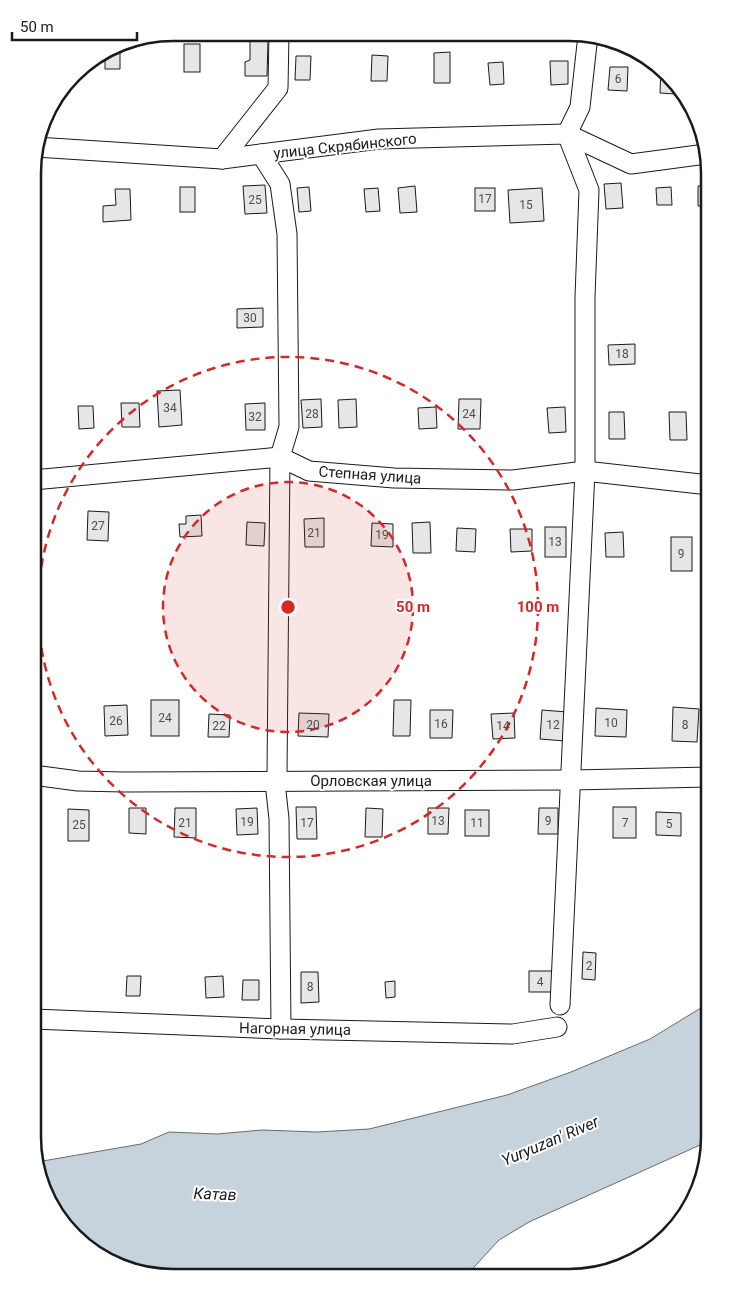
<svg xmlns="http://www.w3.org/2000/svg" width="742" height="1310" viewBox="0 0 742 1310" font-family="Roboto,sans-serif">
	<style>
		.water { fill: #c6d2dc; stroke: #6a6a6a }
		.building { fill: #e6e6e6; stroke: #1a1a1a }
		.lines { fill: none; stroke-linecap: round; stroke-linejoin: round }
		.minor-casing { stroke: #1a1a1a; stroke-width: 21 }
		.minor { stroke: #fff; stroke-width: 19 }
		.ring { fill: none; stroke: #d62828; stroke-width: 2.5; stroke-dasharray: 9 6 }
		.labels { text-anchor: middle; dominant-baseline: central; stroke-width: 4; stroke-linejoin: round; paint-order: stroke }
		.number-label { font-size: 12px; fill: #4d4d4d }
		.street-label { font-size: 15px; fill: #1a1a1a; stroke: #fff }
		.water-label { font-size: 16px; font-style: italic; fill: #1a1a1a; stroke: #fff }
		.rim { fill: none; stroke: #1a1a1a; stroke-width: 2.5 }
		.centre { fill: #d62828; stroke: #fff; stroke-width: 2.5 }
		.ring-label { font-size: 15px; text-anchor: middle; font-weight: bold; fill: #d62828; stroke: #fff; stroke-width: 4; stroke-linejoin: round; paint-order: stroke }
	</style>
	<rect width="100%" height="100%" fill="#fff"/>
	<path class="water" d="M709,1003V1141L529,1222L499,1240L465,1277L155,1276L81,1243L40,1182L37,1162L141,1144L169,1132L217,1134L262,1130L317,1132L369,1129L507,1095L571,1072L650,1039Z"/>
	<g class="building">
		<path d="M250,40H268L267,76H245V62L250,60Z"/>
		<rect x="184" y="44" width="16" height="28"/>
		<path d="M115,46H120V69H105V52Z"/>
		<path d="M450,52V83H434V53Z"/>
		<path d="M372,55L388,56L387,81H371Z"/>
		<path d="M296,56H311L310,80H295Z"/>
		<path d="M550,61H568V84L551,85Z"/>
		<path d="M503,62L504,84L490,85L488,63Z"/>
		<path d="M610,67H628L627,91L608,90Z"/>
		<path d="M661,67L675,88V94L660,93Z"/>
		<path d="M621,183L623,208L606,209L604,184Z"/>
		<path d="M265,185L267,213L245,214L243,186Z"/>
		<path d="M709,185V206H698V186Z"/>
		<path d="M415,186L417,212L400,213L398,188Z"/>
		<rect x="180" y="187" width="15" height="25"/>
		<path d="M309,187L311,211L299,212L297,188Z"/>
		<path d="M671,187L672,205H657L656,188Z"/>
		<path d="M378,188L380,211L366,212L364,189Z"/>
		<rect x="475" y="188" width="20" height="23"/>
		<path d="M542,188L544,221L510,223L508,190Z"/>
		<path d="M115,189H130L131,220L103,222V206L116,205Z"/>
		<path d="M263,308V327L237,328V309Z"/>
		<path d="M635,344V364L609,365L608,345Z"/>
		<path d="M180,390L182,425L159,427L157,391Z"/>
		<path d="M321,399L322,427L303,428L301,400Z"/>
		<path d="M356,399L357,427L339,428L338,400Z"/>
		<path d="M459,399H481L480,429H458Z"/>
		<path d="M34,401L35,428H33V401Z"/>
		<path d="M121,403H139L140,427H122Z"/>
		<path d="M265,403V430H246L245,404Z"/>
		<path d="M78,406H93L94,428L79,429Z"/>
		<path d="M436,407L437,428L419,429L418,408Z"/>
		<path d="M565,407L566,432L549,433L547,408Z"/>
		<path d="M609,412H624L625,439H609Z"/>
		<path d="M669,412H686L687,440H670Z"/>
		<path d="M88,511L109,512L108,541L87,540Z"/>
		<path d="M201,515L202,536L180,537L179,524H186V516Z"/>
		<path d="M324,518V547H305L304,519Z"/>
		<path d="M247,522L265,523L264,546L246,545Z"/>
		<path d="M430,522L431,553H413L412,523Z"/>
		<path d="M372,523L393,524V547L371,546Z"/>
		<rect x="545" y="527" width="21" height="30"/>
		<path d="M457,528L476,529L475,552L456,551Z"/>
		<path d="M510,529H532V551L511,552Z"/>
		<path d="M623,532L624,557H606L605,533Z"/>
		<rect x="671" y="537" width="21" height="34"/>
		<rect x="151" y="700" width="28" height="36"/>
		<path d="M394,700H411L410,736H393Z"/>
		<path d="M127,705L128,735L105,736L104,706Z"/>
		<path d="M673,707L699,709L697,742L672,741Z"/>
		<path d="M596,708L627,710L626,737L595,736Z"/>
		<path d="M430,710H453L452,738H430Z"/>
		<path d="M542,710L567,712L565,741L540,739Z"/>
		<path d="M299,713L329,714L328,737L298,736Z"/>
		<path d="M514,713L515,738L493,739L491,714Z"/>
		<path d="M209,714L230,715L229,737H208Z"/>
		<path d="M296,807H316L317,839H297Z"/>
		<rect x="613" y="807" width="23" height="31"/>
		<path d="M129,808H146V834L129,833Z"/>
		<path d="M175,808H196V838L174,837Z"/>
		<path d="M257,808L258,834L237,835L236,809Z"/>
		<path d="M366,808L383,809L382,837H365Z"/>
		<path d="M428,808H449L448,834H428Z"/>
		<path d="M539,808H558V834H538Z"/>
		<path d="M68,809L89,810V841H68Z"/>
		<rect x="465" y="810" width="24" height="26"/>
		<path d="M656,812L681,813V836L656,835Z"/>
		<path d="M583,952L596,953L595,980L582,979Z"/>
		<rect x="529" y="971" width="23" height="21"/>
		<path d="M301,972H318L319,1002L301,1003Z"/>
		<path d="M127,976H141L140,996H126Z"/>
		<path d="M223,976L224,997L206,998L205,977Z"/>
		<path d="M243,980H259V1000H242Z"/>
		<path d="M395,981V997L386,998L385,982Z"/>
	</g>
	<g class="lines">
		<defs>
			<g id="minor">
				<path d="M36,147L222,159L379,139L567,134L631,164L706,154"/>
				<path d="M261,154L280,184L287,234L289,427L280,457L277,775L275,782L279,819L281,1029"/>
				<path d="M222,159L278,88L279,33"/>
				<path d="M33,480L280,457L309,471L394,478L513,480L585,471L709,485"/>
				<path d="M33,775L78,781L124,782L572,780L709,777"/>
				<path d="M560,1005L585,471V297L589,190L567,134L580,107L588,35"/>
				<path d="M33,1019L281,1029L513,1034L557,1027"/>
			</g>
		</defs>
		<use href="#minor" class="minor-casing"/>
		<use href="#minor" class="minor"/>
	</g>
	<circle cx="288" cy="607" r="125" fill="#d62828" fill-opacity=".12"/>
	<g class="ring">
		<circle cx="288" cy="607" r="125"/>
		<circle cx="288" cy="607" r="250"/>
	</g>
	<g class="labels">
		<g class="number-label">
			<text x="618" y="79">6</text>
			<text x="485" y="199">17</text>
			<text x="255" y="200">25</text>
			<text x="526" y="205">15</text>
			<text x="250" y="318">30</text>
			<text x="622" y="354">18</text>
			<text x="170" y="408">34</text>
			<text x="312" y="414">28</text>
			<text x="469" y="414">24</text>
			<text x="255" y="417">32</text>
			<text x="98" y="526">27</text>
			<text x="314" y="533">21</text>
			<text x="382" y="535">19</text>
			<text x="555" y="542">13</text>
			<text x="681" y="554">9</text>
			<text x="165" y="718">24</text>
			<text x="116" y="721">26</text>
			<text x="611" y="723">10</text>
			<text x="441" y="724">16</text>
			<text x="313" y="725">20</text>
			<text x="553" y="725">12</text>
			<text x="685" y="725">8</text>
			<text x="219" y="726">22</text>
			<text x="503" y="726">14</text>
			<text x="438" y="821">13</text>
			<text x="548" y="821">9</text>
			<text x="247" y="822">19</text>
			<text x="185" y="823">21</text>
			<text x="307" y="823">17</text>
			<text x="477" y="823">11</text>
			<text x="625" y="823">7</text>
			<text x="669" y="824">5</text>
			<text x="79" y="825">25</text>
			<text x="589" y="966">2</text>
			<text x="540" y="982">4</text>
			<text x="310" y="987">8</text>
		</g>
		<g class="street-label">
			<text transform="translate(345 146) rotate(-6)">улица Скрябинского</text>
			<text transform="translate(370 475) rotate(4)">Степная улица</text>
			<text x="371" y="781">Орловская улица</text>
			<text transform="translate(295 1029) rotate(1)">Нагорная улица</text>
		</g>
		<g class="water-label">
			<text transform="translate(550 1141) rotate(-23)">Yuryuzan' River</text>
			<text transform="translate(215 1194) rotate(2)">Катав</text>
		</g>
	</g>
	<path d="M0 0H742V1310H0ZM173 41H569A132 132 0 0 1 701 173V1137A132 132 0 0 1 569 1269H173A132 132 0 0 1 41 1137V173A132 132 0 0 1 173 41Z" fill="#fff" fill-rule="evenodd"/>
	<path class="rim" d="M173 41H569A132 132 0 0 1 701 173V1137A132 132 0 0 1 569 1269H173A132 132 0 0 1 41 1137V173A132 132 0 0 1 173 41Z"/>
	<circle cx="288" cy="607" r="8" class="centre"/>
	<g class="ring-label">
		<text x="413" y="612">50 m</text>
		<text x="538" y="612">100 m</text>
	</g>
	<path d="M12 32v8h125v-8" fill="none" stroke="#1a1a1a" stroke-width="2.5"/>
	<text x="20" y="32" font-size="15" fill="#1a1a1a" stroke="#ffffff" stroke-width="4" paint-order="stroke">50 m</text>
</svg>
